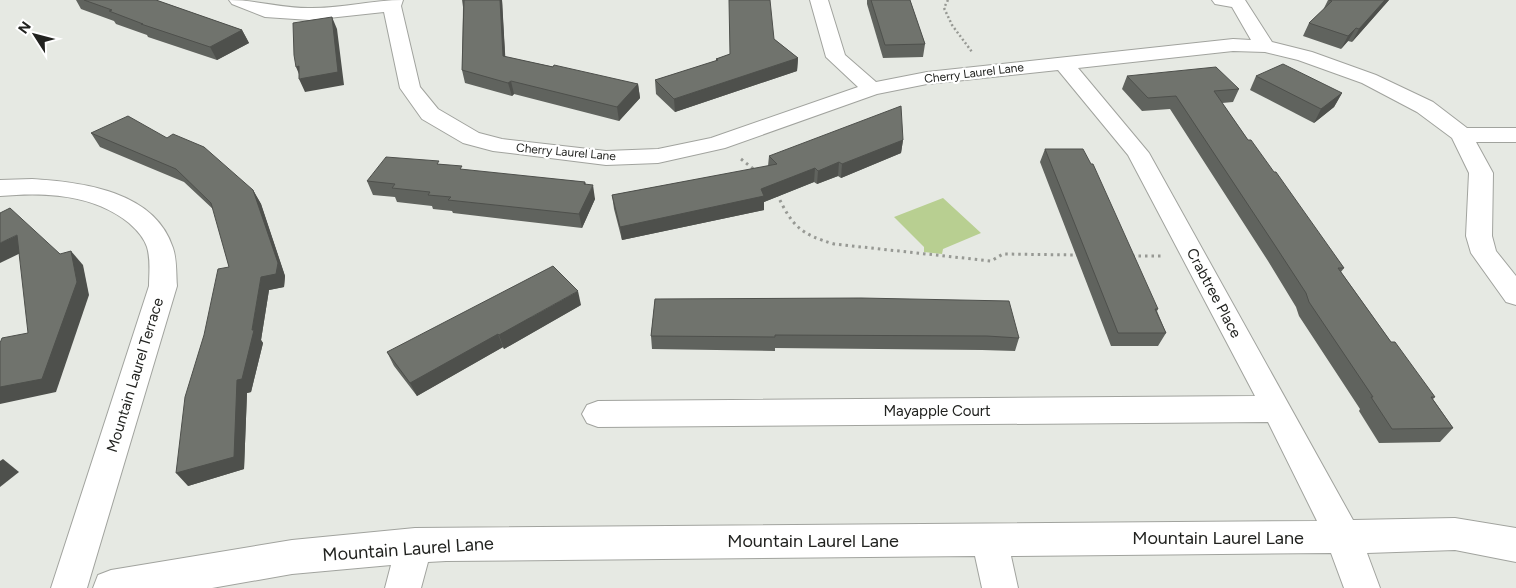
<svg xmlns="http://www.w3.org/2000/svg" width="1516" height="588" viewBox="0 0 1516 588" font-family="Figtree,sans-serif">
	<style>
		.green { fill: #b8cf91 }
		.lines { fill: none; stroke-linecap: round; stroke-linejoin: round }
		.minor-casing { stroke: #a1a39e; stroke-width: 2 }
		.path-far1 { stroke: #979994; stroke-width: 2.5; stroke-dasharray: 2 2.5; stroke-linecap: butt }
		.path { stroke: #979994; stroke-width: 3; stroke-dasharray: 2.5 4; stroke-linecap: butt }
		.minor { fill: #fff; fill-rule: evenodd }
		.wall { fill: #60635e }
		.shaded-wall { fill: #4e504c }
		.building { fill: #70736d; stroke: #4e504c }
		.labels { text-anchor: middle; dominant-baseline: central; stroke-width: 4.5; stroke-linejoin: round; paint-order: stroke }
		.far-street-label { font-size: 12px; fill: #21221f; stroke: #fff }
		.street-label { font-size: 15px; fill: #21221f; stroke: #fff }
		.near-street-label { font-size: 18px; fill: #21221f; stroke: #fff }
	</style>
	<rect width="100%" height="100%" fill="#e6e9e3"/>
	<path class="green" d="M943,198L981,233L943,249L942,254L924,252V247L894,217Z"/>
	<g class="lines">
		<defs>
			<g id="minor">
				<path d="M229,0C256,0 281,8 308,8C340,9 372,0 403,0L401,6L420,87L438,109L479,133L502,139L606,151L658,149L711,138L858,87L826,57L810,0H828L845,55L876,82L927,72L1233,39L1251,40L1232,7L1215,4L1212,0H1245L1272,42L1312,52L1376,75L1433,102L1467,128H1516V142H1476L1493,173L1492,236L1496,251L1516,276V305L1506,302L1471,253L1466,236L1469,173L1452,138L1417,112L1362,83L1298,60L1265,52L1233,51L1078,68L1149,153L1353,520L1455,518L1516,528V562L1455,550L1367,553L1380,588H1344L1331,553L1011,556L1018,588H982L975,556L446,561L428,562L421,588H385L391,565L292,574L212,588H93L98,575L111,570L292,540L415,528L1317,521L1268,422L598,427L587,423L582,414L587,405L598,401L1255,396L1128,155L1058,70L927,84L877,94L725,148L658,163L606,165L493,151L463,143L422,119L400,88L384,12L310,20L265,17L232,4Z"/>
				<path d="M32,179C82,182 155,191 173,248C177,260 176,274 177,286L87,588H51L149,286C149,274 151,260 147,247C144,238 137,230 129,223C93,194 45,192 0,196V180Z"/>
			</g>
		</defs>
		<use href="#minor" class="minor-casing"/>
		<path class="path-far1" d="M948,0L944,8L952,25L972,52"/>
		<g class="path">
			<path d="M741,159L756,171"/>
			<path d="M777,194C792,226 800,234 834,244L991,261L1003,254L1078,255"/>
			<path d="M1132,256H1163"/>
		</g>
		<use href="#minor" class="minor"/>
	</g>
	<g class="wall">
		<path d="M76,0H156L242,30L249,43L217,60L148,37L147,35L116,24L114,21L81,9Z"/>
		<path d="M462,0H502L505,57L638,84L640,98L619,121L514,94L512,96L465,83L462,70L463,7Z"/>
		<path d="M867,0H910L925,44L923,57L883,58L867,4Z"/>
		<path d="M1328,0H1389L1352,42L1348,41L1341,49L1303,36L1309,23L1323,10Z"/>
		<path d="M774,39L798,58L797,71L675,112L656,94L655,80L716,61V59Z"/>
		<path d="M1127,76L1239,89L1233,102L1222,103L1248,140L1344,268L1341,272L1391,342L1435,397L1433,399L1453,428L1440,442L1379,443L1359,411L1360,409L1299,316L1296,307L1268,261L1170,109L1142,111L1122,89Z"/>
		<path d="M1256,76L1342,93L1334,107L1314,123L1250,90Z"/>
		<path d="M91,133L253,190L261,204L285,276L284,287L269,290L261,340L263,343L251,392L247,393L244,469L188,486L229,267L214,210L184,182L100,147Z"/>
		<path d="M903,140L901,153L841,178L838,176L817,184L814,182L764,202V210L622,240L614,209L612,195L768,166L769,156Z"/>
		<path d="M1045,149L1158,309L1157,311L1166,333L1158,346H1111L1040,162Z"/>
		<path d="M440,164L463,170L585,182L586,185L595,199L582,228L453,213L452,211L433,209L432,206L397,202L395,197L373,195L367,181Z"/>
		<path d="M655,299L1019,338L1015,351L982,350L775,348V351L652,349L651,336Z"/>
		<path d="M581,305L504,349L503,347L417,396L394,366L387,352Z"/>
	</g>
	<g class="shaded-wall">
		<path d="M500,0H502L506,69L503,56Z"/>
		<path d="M1385,0H1389L1352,42L1359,29Z"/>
		<path d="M332,17L337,29L344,85L305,92L299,79H301L296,67Z"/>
		<path d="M1356,28L1348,41L1341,49L1348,36Z"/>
		<path d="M242,30L249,43L217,60L210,47Z"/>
		<path d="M798,58L797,71L675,112L674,99Z"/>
		<path d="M511,81L514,94L512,96L508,83Z"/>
		<path d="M638,84L640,98L619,121L617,107Z"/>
		<path d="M1342,93L1334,107L1314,123L1321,109Z"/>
		<path d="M903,140L901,153L841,178L842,164Z"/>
		<path d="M839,162L838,176L817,184L818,171Z"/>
		<path d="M815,168L814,182L764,202V210L622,240L620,227L761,189Z"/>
		<path d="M585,182L588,196L593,185L595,199L582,228L579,214Z"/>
		<path d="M253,190L261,204L285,276L284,287L269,290L261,340L263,343L251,392L247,393L244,469L188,486L176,473L237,380L252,330L261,277Z"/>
		<path d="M17,235L29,249L0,263V243Z"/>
		<path d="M71,251L83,265L89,295L56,392L0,404V387Z"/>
		<path d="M578,291L581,305L504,349L499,335Z"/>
		<path d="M498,334L503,347L417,396L410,383Z"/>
		<path d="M3,459L19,472L0,487V461Z"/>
	</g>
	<g class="building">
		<path d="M84,0H156L242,30L210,47L141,24H143L109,11L112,10Z"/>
		<path d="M464,0H500L503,56L553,67L554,65L638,84L617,107L511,81L508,83L462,70Z"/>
		<path d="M729,0H770L774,39L798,58L674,99L655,80L718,60L716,59L730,54Z"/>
		<path d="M871,0H910L925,44L885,45Z"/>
		<path d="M1329,0H1385L1359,29L1356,28L1348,36L1309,23L1332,1Z"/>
		<path d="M332,17L338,72L299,79V66L296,67L294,55L293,23Z"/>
		<path d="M1283,64L1342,93L1321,109L1256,76Z"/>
		<path d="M1216,67L1239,89L1214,91L1248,140H1251L1274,172H1276L1344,268H1338L1391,342H1395L1435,397H1431L1453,428L1392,429L1371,397H1373L1309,302L1306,293L1276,247L1176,96L1148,98L1127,76Z"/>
		<path d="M901,106L903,140L842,164L839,162L818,171L815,168L761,189L764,196L620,227L612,195L777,164L769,156Z"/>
		<path d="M128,116L167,138L173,134L204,147L253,190L278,263L276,274L261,277L252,330H254L242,379L237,380L234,457L176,473L185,397L204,335L218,269L229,267L211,203L176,169L91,133Z"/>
		<path d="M1045,149H1083L1091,164H1093L1115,213L1158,309H1155L1166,333H1118Z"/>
		<path d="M386,157L439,161L437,164L462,166L460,169L585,182L584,184L593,185L579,214L448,200L451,197L428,195L430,192L392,188L395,184L367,181Z"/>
		<path d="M10,208L60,254L71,251L77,282L42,379L0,387V343L2,338L28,333L17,235L0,243V213Z"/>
		<path d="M553,266L578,291L499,335L498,334L410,383L387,352Z"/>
		<path d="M861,298L1009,301L1019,338L987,336L775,335V337L651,336L655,299Z"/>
	</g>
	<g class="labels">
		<g class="far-street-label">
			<text transform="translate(974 73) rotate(-7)">Cherry Laurel Lane</text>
			<text transform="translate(566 152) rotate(5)">Cherry Laurel Lane</text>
		</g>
		<g class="street-label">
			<text transform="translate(1214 293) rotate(62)">Crabtree Place</text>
			<text transform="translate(135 375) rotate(-73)">Mountain Laurel Terrace</text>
			<text x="937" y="411">Mayapple Court</text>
		</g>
		<g class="near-street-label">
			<text x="1218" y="538">Mountain Laurel Lane</text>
			<text x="813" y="541">Mountain Laurel Lane</text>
			<text transform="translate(408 549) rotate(-4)">Mountain Laurel Lane</text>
		</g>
	</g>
	<g transform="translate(35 35) rotate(306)" stroke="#ffffff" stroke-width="4" paint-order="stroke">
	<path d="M0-4L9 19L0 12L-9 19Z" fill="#21221f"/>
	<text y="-8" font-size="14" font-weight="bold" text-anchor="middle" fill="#21221f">N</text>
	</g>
</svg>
